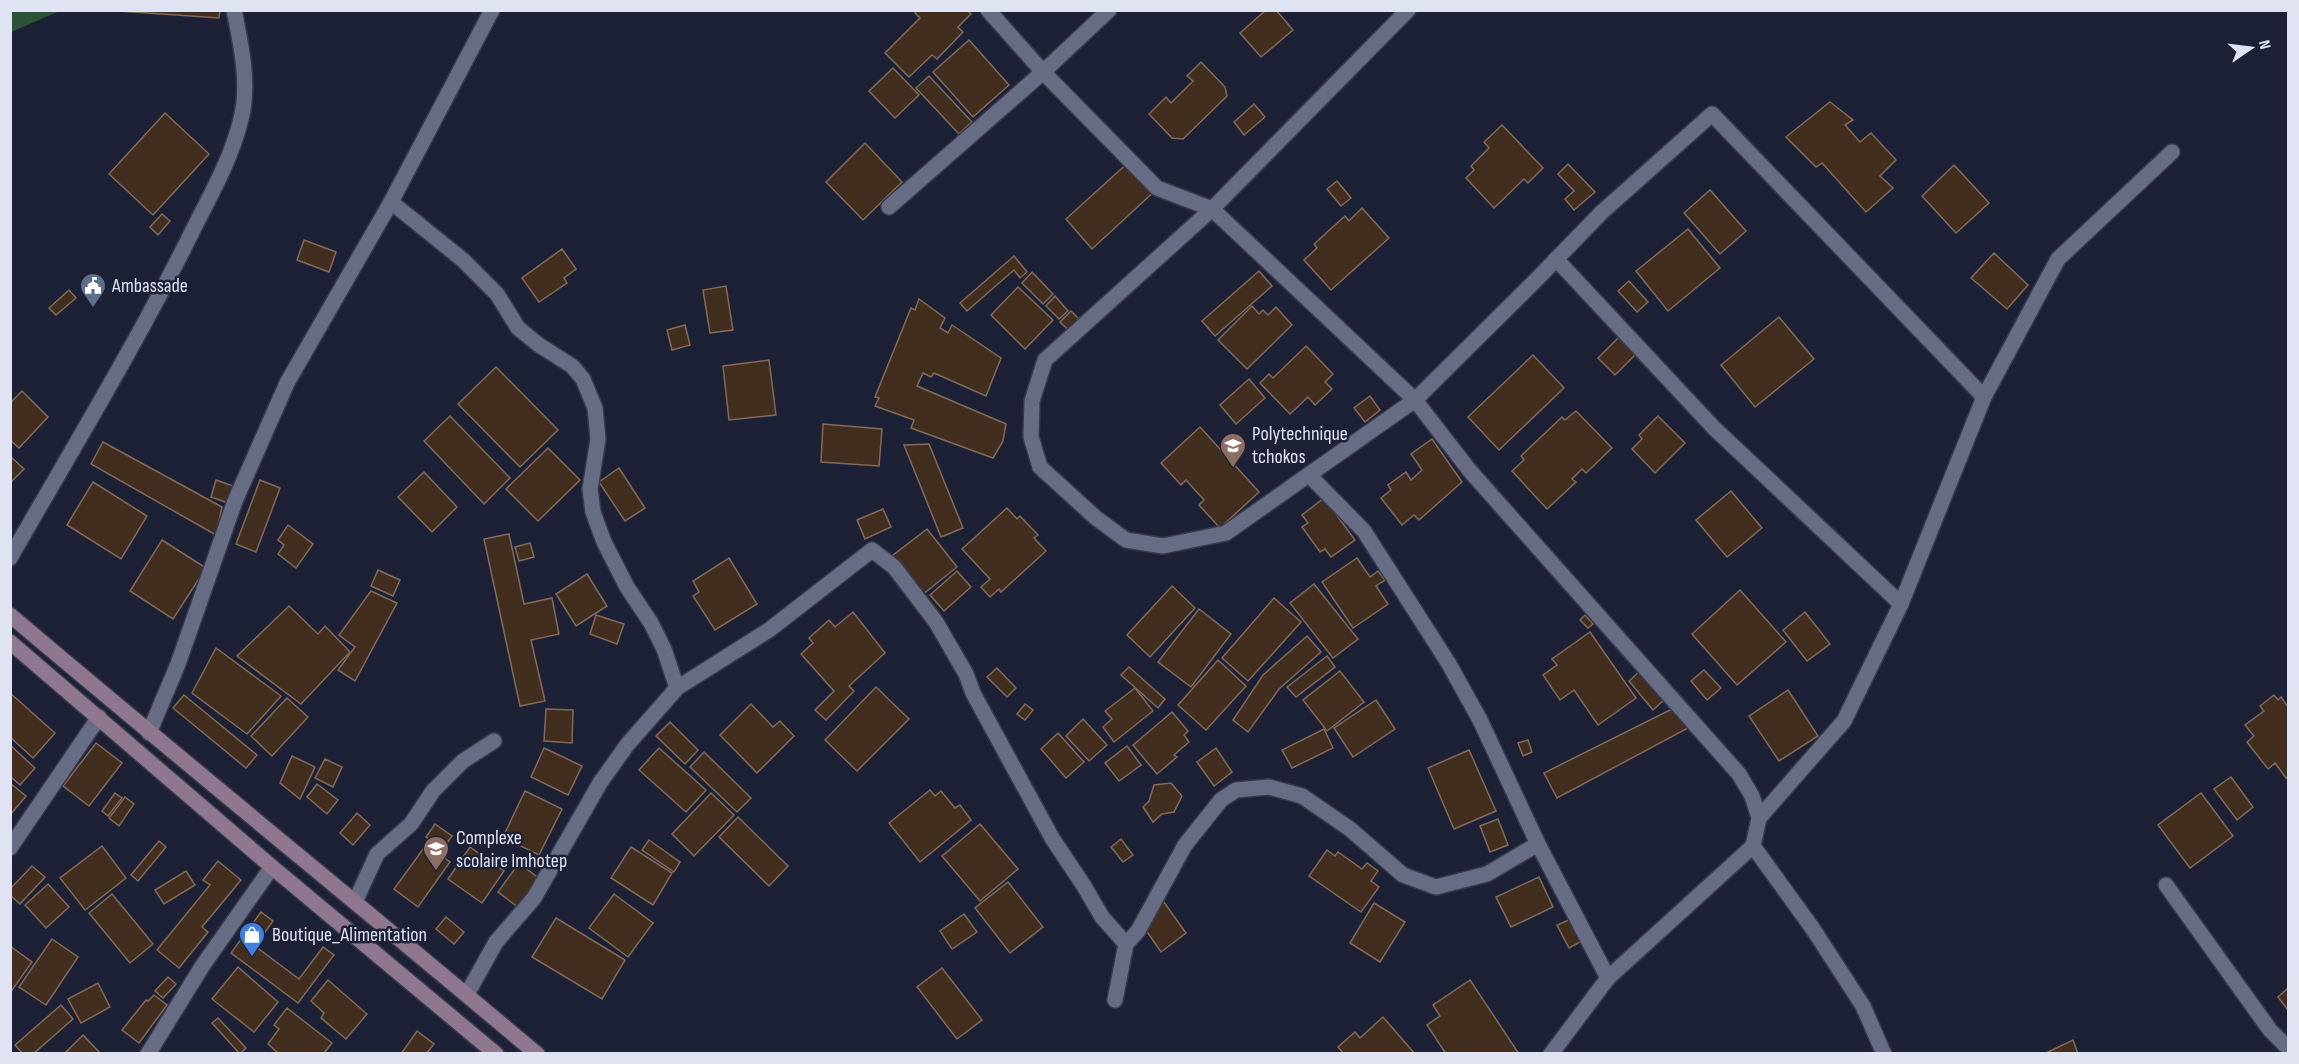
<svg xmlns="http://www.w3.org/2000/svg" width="2299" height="1064" viewBox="0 0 2299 1064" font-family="'Sofia Sans Condensed',sans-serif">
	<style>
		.green { fill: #2b5137 }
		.building { fill: #422e1f; stroke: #826b5a; stroke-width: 1.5 }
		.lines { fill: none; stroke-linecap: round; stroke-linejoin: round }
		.street-casing { stroke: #383a4b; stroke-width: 18 }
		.secondary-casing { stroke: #383a4b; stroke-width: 18 }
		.street { stroke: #686d86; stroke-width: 15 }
		.secondary { stroke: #8f7790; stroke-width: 15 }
		.labels { text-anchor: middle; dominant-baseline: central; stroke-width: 5; stroke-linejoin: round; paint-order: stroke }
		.poi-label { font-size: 20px; fill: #e0e3f1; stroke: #1d2136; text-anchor: start }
	</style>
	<rect width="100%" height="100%" fill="#1d2136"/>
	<path class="green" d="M11,10H60V11L11,32Z"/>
	<g class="building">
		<path d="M104,10H220L219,18Z"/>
		<path d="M918,10H967L971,14L958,27L963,32L937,59L932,55L909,77L885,53L920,18L915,13Z"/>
		<path d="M1266,10H1276L1293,30L1261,57L1240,33Z"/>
		<path d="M969,40L1009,85L973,117L933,72Z"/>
		<path d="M1201,62L1225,87L1227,96L1183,139L1172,138L1149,114L1166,97L1171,103L1193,81L1187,76Z"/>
		<path d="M893,68L919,95L895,118L869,91Z"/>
		<path d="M929,76L972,122L959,134L916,88Z"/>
		<path d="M1830,102L1853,120L1845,125L1860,142L1871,133L1896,160L1880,176L1893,188L1866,212L1822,163L1816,167L1786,137Z"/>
		<path d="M1254,104L1265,117L1244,135L1234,122Z"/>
		<path d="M165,113L209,154L153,215L109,174Z"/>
		<path d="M1502,125L1543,168L1528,183L1524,179L1494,208L1466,178L1474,170L1471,166L1489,148L1484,142Z"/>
		<path d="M865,143L902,182L863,220L826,182Z"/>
		<path d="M1132,159L1158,188L1092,249L1066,219Z"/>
		<path d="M1568,164L1595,192L1574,210L1565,199L1574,191L1558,174Z"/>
		<path d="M1954,165L1989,203L1956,233L1922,196Z"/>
		<path d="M1337,181L1351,198L1341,206L1327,189Z"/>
		<path d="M1710,190L1746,231L1720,254L1684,213Z"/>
		<path d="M1362,208L1389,238L1331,290L1304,260L1317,248L1314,244L1345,216L1349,221Z"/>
		<path d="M162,214L170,221L158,235L150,227Z"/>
		<path d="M1688,229L1720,268L1668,311L1636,271Z"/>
		<path d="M304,240L336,252L329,272L297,260Z"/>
		<path d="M562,249L576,269L564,278L567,283L539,302L522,278Z"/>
		<path d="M1994,253L2028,285L2007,309L1971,278Z"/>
		<path d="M1014,256L1027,272L1020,278L1014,270L967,311L960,303Z"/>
		<path d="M1259,271L1272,286L1215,336L1202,321Z"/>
		<path d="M1032,272L1053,294L1043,304L1022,283Z"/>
		<path d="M1629,281L1648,302L1637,312L1618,291Z"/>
		<path d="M726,286L733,330L710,333L703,290Z"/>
		<path d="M1018,287L1053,320L1025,349L991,315Z"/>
		<path d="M69,290L76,298L56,315L49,308Z"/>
		<path d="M1055,296L1068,311L1059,319L1046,306Z"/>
		<path d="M919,299L945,318L940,328L948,333L952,325L1001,358L986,396L934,373L931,377L923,373L917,386L1006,424L1003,441L993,458L911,428L914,420L875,406L879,398L875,397L911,308L915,310Z"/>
		<path d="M1252,306L1259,314L1263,310L1268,315L1276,307L1292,325L1247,369L1218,340Z"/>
		<path d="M1071,311L1079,319L1068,330L1060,322Z"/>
		<path d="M1779,317L1814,359L1755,407L1721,365Z"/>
		<path d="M685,325L690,345L672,350L667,330Z"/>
		<path d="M1621,335L1638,352L1615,375L1598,358Z"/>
		<path d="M1306,346L1333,374L1325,382L1332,389L1315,405L1308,397L1290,414L1260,383L1269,374L1273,378Z"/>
		<path d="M1533,355L1564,388L1499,450L1468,417Z"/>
		<path d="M769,360L776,415L729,420L723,366Z"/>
		<path d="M496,367L558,430L520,467L458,404Z"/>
		<path d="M1249,379L1265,398L1236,424L1220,405Z"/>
		<path d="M22,391L48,417L19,448L10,440V403Z"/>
		<path d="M1370,396L1380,410L1365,422L1354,408Z"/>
		<path d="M1576,411L1612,448L1586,473L1582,469L1572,479L1576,482L1547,509L1512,471L1524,460L1521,456L1562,417L1565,420Z"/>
		<path d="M450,416L510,478L484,504L424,441Z"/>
		<path d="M1658,416L1685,443L1655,473L1632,449L1642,439L1639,435Z"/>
		<path d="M823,424L882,429L879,466L821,462Z"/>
		<path d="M1200,427L1259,492L1220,528L1199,505L1204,500L1186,480L1181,485L1161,463Z"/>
		<path d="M1432,439L1462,482L1419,520L1414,515L1402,525L1381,498L1391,490L1388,485L1406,472L1411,480L1422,470L1411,454Z"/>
		<path d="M103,442L222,507L216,535L91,464Z"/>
		<path d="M929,444L963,528L941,537L904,445Z"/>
		<path d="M548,448L580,480L538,521L506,489Z"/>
		<path d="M10,456L24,469L10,483Z"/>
		<path d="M619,468L645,508L625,521L599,482Z"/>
		<path d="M424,472L457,507L432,532L398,497Z"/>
		<path d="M216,480L236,487L231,504L211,497Z"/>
		<path d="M260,480L280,488L256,552L236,544Z"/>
		<path d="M93,482L147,516L121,559L67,525Z"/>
		<path d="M1731,491L1762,528L1727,557L1696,520Z"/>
		<path d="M1324,498L1355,540L1331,557L1325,549L1320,552L1302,527L1308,523L1302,515Z"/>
		<path d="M1007,508L1017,519L1020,516L1038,535L1034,538L1046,551L1001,592L999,589L990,597L981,587L990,579L962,549Z"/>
		<path d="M883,509L891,527L865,539L857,520Z"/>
		<path d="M288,525L313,544L296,568L278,554L284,545L278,540Z"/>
		<path d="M927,529L957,567L922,595L892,556Z"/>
		<path d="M509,534L524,604L552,598L559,634L531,640L545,701L520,706L484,539Z"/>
		<path d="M162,540L206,568L173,619L130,591Z"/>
		<path d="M530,543L534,557L519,561L515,547Z"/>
		<path d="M729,558L757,604L715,630L693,596L699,592L693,581Z"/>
		<path d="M1357,558L1370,577L1378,571L1385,580L1376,586L1388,604L1353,628L1322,582Z"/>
		<path d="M378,570L400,580L393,596L371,586Z"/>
		<path d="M957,571L971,587L944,611L930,595Z"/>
		<path d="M587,574L607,606L576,626L556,594Z"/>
		<path d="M1314,584L1358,639L1333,658L1290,603Z"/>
		<path d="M1172,586L1195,608L1150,657L1127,635Z"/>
		<path d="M1740,590L1786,642L1737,685L1692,634Z"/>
		<path d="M371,591L397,603L355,681L338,670L355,647L339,635Z"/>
		<path d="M1274,598L1301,622L1248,681L1222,658Z"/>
		<path d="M289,606L318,634L325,626L350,652L301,704L237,656Z"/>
		<path d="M1199,609L1231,634L1191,687L1158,662Z"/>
		<path d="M853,612L885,653L849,686L854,691L826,720L815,710L834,691L801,654L813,643L809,638L829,620L835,627Z"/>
		<path d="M1805,612L1830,644L1807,661L1783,630Z"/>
		<path d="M596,615L624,624L617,644L590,634Z"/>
		<path d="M1585,615L1593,624L1588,628L1580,620Z"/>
		<path d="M1590,632L1636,698L1598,725L1574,690L1560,700L1543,675L1557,665L1552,659Z"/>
		<path d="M1307,636L1321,652L1279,689L1248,732L1233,720L1263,675Z"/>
		<path d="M216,648L281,696L247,734L192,693Z"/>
		<path d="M1327,656L1335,667L1296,697L1287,687Z"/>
		<path d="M1218,660L1246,686L1206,730L1178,705Z"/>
		<path d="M1129,667L1165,699L1158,708L1121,675Z"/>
		<path d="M997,668L1016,688L1007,697L987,677Z"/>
		<path d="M1704,670L1721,688L1707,700L1691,681Z"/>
		<path d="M1340,671L1364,702L1327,731L1303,700Z"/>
		<path d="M1639,672L1664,700L1653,710L1629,681Z"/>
		<path d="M876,687L909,719L857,771L825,740Z"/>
		<path d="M1135,688L1153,711L1114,742L1103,727L1112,719L1105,711Z"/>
		<path d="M1788,690L1818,736L1779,761L1749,716Z"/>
		<path d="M10,693L55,733L33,758L10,737Z"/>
		<path d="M184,695L257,755L246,768L173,708Z"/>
		<path d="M2274,695L2278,700L2281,697L2288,707V776L2286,778L2275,763L2268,769L2247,742L2254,736L2245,725L2264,711L2260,706Z"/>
		<path d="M287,698L308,717L272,756L251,736Z"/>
		<path d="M1376,700L1395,729L1353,757L1334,728Z"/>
		<path d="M751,704L773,727L780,721L794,736L757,773L720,735Z"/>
		<path d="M1025,704L1033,710L1025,720L1017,714Z"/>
		<path d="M1676,707L1688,728L1557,798L1544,773Z"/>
		<path d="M546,709L573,710L572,743L544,741Z"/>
		<path d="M1172,712L1188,731L1184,735L1189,742L1174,755L1177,757L1157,774L1133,745Z"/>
		<path d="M1083,719L1107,745L1089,761L1066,736Z"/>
		<path d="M670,722L698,750L685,764L656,736Z"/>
		<path d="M1324,729L1333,748L1292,768L1282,750Z"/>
		<path d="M1058,733L1084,762L1066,778L1041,749Z"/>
		<path d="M1528,740L1532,752L1523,756L1518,743Z"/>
		<path d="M96,743L122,763L89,806L63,786Z"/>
		<path d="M10,745L35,768L20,785L10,776Z"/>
		<path d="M1127,746L1141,765L1119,781L1105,763Z"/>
		<path d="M544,748L582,766L568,795L531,777Z"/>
		<path d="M659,748L706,790L686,812L639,770Z"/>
		<path d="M1216,748L1232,772L1214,786L1197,762Z"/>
		<path d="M1469,750L1496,811L1454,829L1428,768Z"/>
		<path d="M704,752L751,798L737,812L690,767Z"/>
		<path d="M292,756L315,767L300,799L280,783Z"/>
		<path d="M325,759L342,767L333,787L315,778Z"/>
		<path d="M2231,777L2253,807L2237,820L2214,789Z"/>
		<path d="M10,783L26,796L10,815Z"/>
		<path d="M1171,783L1182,796L1174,812L1162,814L1153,822L1143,807L1149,801L1154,785Z"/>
		<path d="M317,784L338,800L327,814L307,797Z"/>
		<path d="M930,790L935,796L941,791L955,808L960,805L971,820L920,862L889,823Z"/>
		<path d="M525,791L562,809L539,855L503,837Z"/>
		<path d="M115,793L122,798L108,816L102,811Z"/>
		<path d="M711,793L734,815L694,856L672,834Z"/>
		<path d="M2201,793L2233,836L2190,868L2158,825Z"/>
		<path d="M125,797L134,804L119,826L109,818Z"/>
		<path d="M357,813L370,825L353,845L340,833Z"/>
		<path d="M738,817L788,866L769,886L719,837Z"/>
		<path d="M1498,819L1508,845L1490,852L1480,826Z"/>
		<path d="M435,824L452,836L443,849L426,837Z"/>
		<path d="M980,824L1018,869L980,901L942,856Z"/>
		<path d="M1121,839L1133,855L1123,862L1111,847Z"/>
		<path d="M649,840L680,862L674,872L642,850Z"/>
		<path d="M159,841L166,847L138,881L131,875Z"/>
		<path d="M426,845L450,862L418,907L394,889Z"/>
		<path d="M102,846L126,878L85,910L60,878Z"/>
		<path d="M470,847L504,871L482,903L448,879Z"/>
		<path d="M631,847L672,873L653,905L611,878Z"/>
		<path d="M1327,850L1335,856L1338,852L1362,869L1367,863L1378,871L1371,881L1379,887L1361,912L1309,876Z"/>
		<path d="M218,861L241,880L202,927L208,932L179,968L157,950L210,885L203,880Z"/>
		<path d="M519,863L541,880L519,908L498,892Z"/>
		<path d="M32,866L45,877L20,904L10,895V889Z"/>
		<path d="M186,871L195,885L164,904L155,890Z"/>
		<path d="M1539,877L1553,907L1511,927L1496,897Z"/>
		<path d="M1008,882L1043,927L1010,953L975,908Z"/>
		<path d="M48,884L69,907L46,928L25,905Z"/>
		<path d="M112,894L153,944L130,963L89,913Z"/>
		<path d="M614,894L653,923L628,957L589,928Z"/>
		<path d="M1161,898L1186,933L1161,952L1143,926Z"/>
		<path d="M1374,903L1405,922L1380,962L1350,943Z"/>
		<path d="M261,912L273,921L255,946L299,979L323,947L334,955L298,1003L231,953Z"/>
		<path d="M964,914L977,932L952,949L940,931Z"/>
		<path d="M446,917L464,932L454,944L436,929Z"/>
		<path d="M556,918L625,960L602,999L532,957Z"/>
		<path d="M1571,919L1582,941L1569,948L1557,925Z"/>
		<path d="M52,939L78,957L46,1005L19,987Z"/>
		<path d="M10,946L32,962L10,993Z"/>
		<path d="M238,967L278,1002L254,1032L212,999Z"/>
		<path d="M942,968L982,1020L957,1039L917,987Z"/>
		<path d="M168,977L176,984L163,998L155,991Z"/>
		<path d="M328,980L367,1014L346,1039L321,1018L324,1013L311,1001Z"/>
		<path d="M1470,980L1519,1054H1446L1427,1025L1440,1016L1433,1005Z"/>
		<path d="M98,983L110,1007L81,1023L68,999Z"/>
		<path d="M2288,988V1010L2278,997Z"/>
		<path d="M154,995L167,1005L139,1043L122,1030L146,1000L148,1001Z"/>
		<path d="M61,1005L73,1019L33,1054H23L15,1045Z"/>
		<path d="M287,1008L332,1043L323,1054H279L268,1044L279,1029L274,1025Z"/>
		<path d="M1383,1017L1415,1054H1344L1338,1047L1355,1032L1360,1038Z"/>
		<path d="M218,1018L246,1048L240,1054L212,1023Z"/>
		<path d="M417,1031L434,1044L426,1054H401Z"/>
		<path d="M83,1035L101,1054H64Z"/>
		<path d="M2073,1040L2078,1054H2044Z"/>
	</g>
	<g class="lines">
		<defs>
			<g id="street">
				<path d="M988,10L1043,72L1109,10"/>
				<path d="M1408,10L1212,209L1045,360L1032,401L1031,437L1040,467L1096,518L1126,540L1163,546L1226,533L1415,400L1535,281L1602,212L1712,114L1984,397"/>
				<path d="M391,202L463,260L497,294L518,328L539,345L572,366L583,379L595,408L598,439L590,489L593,512L604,542L627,587L651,623L664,649L677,688"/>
				<path d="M889,207L1043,72L1157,188L1212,209L1415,400L1470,471L1739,774L1752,796L1759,818L1753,846"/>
				<path d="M1556,259L1714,428L1901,604"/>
				<path d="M1310,476L1364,531L1449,664L1480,720L1538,844L1608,978L1551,1054"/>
				<path d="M10,558C70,453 134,348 188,240C207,201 231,161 241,119C250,84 241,45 234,10"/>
				<path d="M149,733L178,664L235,501L287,383L391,202L492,10"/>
				<path d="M1759,818L1844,721L1901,604L1984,397L2058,259L2172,152"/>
				<path d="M10,848L99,717"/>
				<path d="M2166,885L2270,1030L2288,1048"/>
				<path d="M355,902L377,854L411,824L433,791L463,761L494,741"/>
				<path d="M1608,978L1753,846L1813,929L1863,1006L1884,1054"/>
				<path d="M467,994L496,942L534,898L600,783L627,745L677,688L769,630L872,550L894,567L936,622L966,674L973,693L1052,838L1084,886L1102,917L1126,944"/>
				<path d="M1115,1000L1126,944L1138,931L1185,845L1221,800L1236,790L1269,787L1302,796L1350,829L1403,875L1436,887L1487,874L1538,844"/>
				<path d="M148,1054L203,965L272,867"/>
			</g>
			<g id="secondary">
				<path d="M10,615C185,763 362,907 537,1054"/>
				<path d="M10,642L272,867L496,1054"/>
			</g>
		</defs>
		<use href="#street" class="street-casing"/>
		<use href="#secondary" class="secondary-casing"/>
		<use href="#street" class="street"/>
		<use href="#secondary" class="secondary"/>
	</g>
	<defs>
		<symbol id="civic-pin" viewBox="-11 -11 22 30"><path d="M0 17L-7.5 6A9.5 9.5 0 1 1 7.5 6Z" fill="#5c6f8a" stroke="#1d2136"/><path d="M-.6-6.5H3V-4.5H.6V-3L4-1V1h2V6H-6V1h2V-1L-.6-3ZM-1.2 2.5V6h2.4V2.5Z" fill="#fff"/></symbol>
		<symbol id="school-pin" viewBox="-11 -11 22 30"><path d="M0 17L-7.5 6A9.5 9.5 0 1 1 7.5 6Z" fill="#8d6e63" stroke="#1d2136"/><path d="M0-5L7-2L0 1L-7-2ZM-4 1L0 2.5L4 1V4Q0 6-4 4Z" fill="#fff"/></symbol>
		<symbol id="shop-pin" viewBox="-11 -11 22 30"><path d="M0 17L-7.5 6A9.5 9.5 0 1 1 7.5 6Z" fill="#3f7fe0" stroke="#1d2136"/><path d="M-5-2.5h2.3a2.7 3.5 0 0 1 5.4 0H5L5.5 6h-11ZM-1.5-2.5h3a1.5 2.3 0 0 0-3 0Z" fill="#fff"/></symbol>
	</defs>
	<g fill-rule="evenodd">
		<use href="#civic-pin" x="78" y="271" width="30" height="40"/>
		<use href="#school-pin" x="1218" y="431" width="30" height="40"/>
		<use href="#school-pin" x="421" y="834" width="30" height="40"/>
		<use href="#shop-pin" x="237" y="920" width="30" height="40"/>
	</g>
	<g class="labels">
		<g class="poi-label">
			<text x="112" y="286">Ambassade</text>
			<text x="1252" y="434">Polytechnique<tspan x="1252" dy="23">tchokos</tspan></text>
			<text x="456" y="838">Complexe<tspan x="456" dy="23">scolaire Imhotep</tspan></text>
			<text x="272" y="935">Boutique_Alimentation</text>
		</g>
	</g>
	<rect width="2299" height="1064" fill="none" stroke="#e0e3f1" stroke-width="24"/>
	<g transform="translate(2251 48) rotate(76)" stroke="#1d2136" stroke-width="4.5" paint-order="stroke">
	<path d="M0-4.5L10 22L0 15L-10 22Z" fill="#e0e3f1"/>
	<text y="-9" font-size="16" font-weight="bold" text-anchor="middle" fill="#e0e3f1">N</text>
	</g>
</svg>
